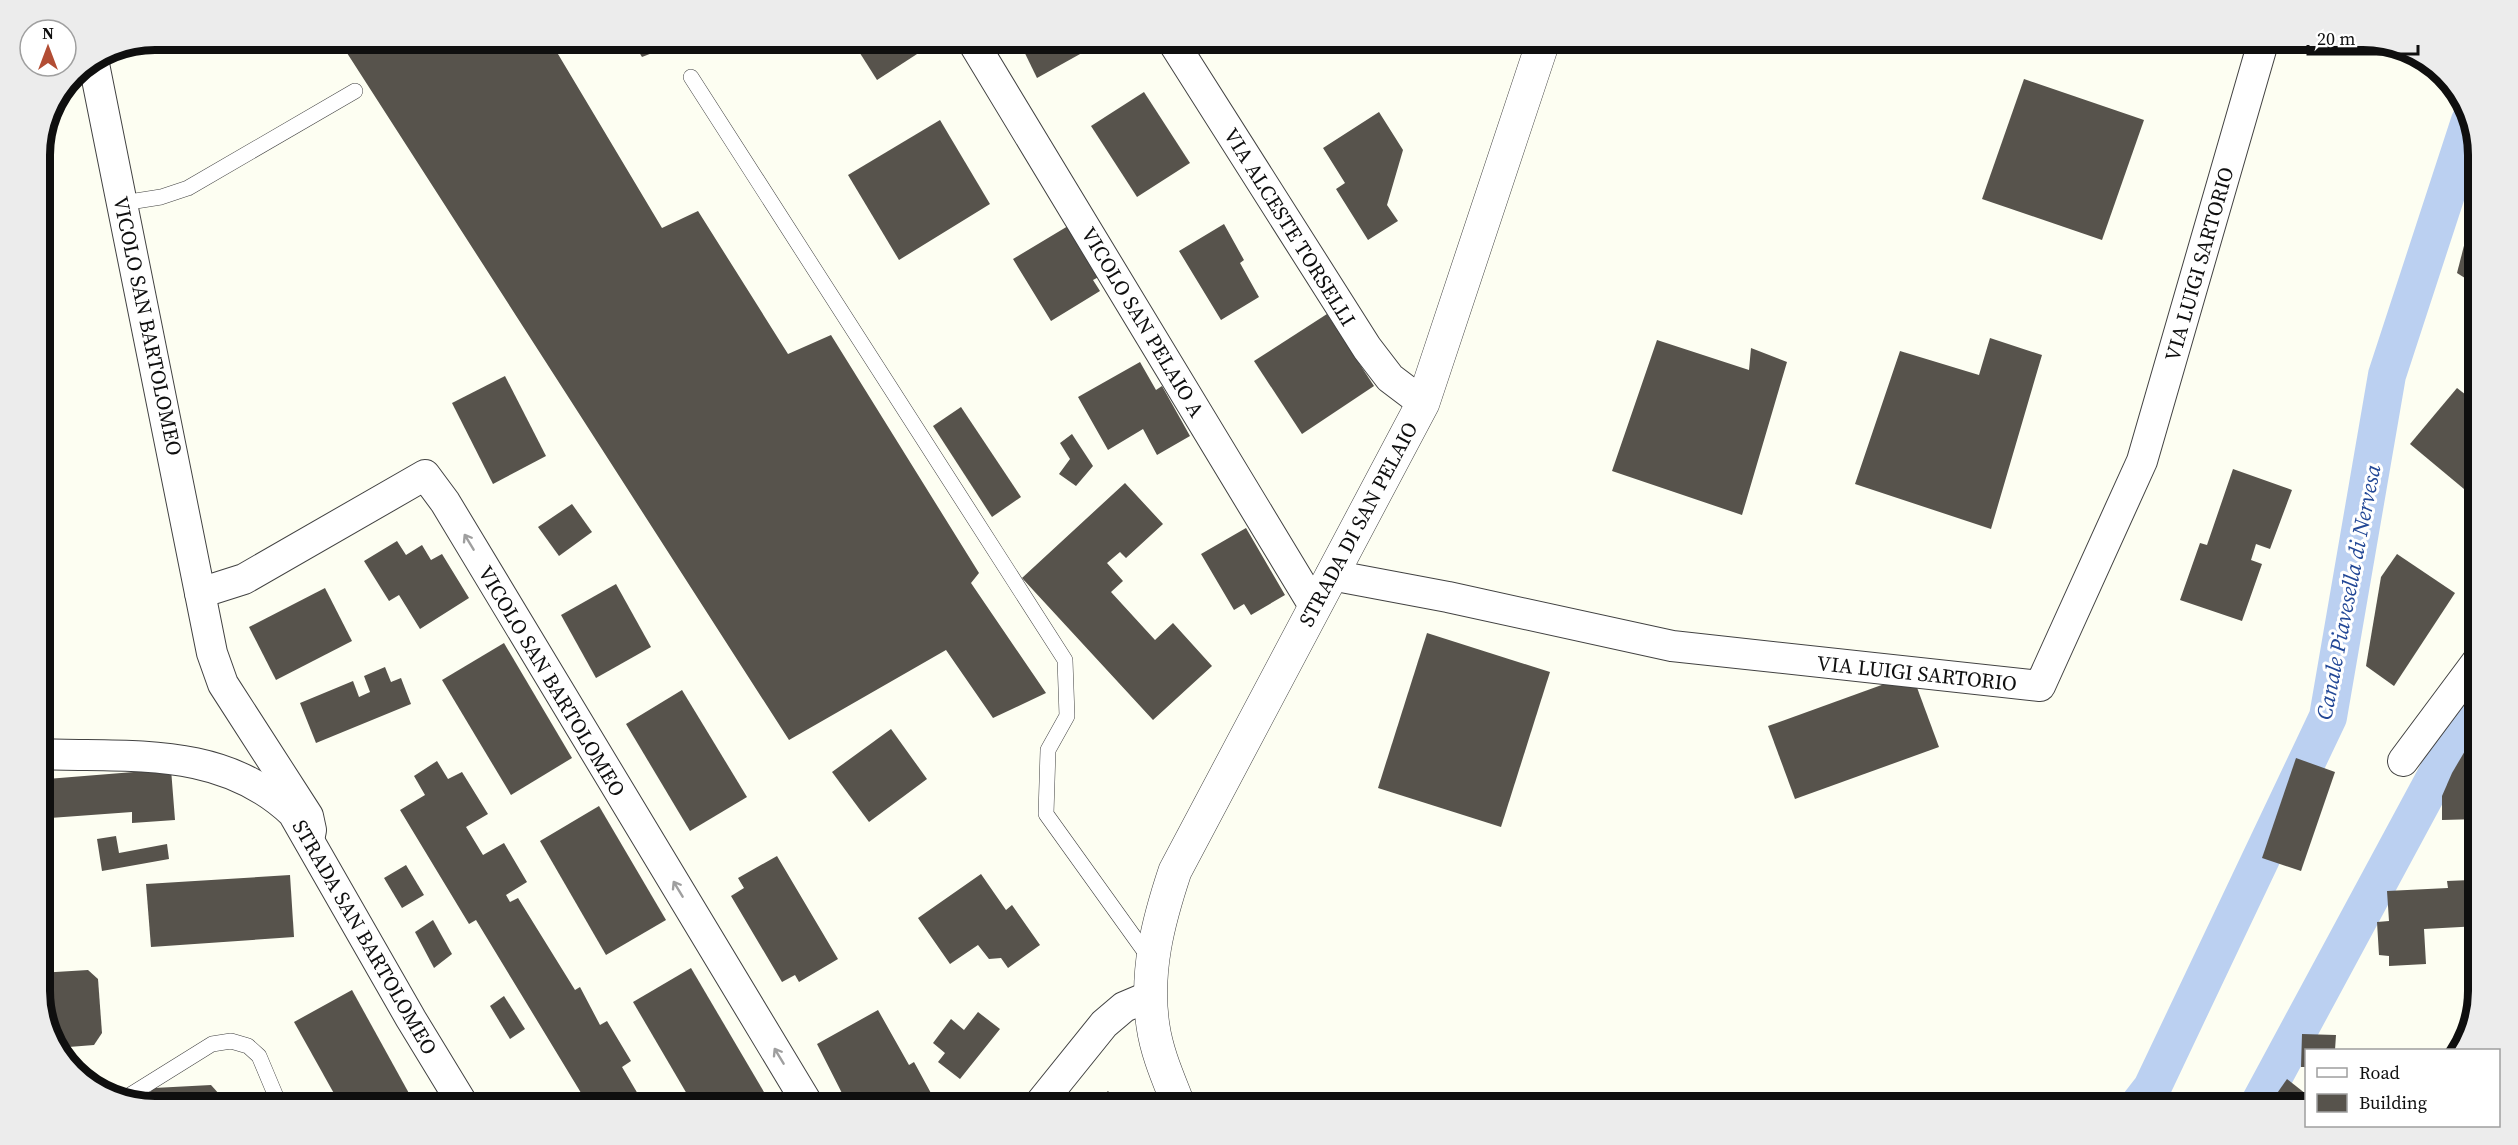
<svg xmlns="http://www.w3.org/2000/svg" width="2518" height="1145" viewBox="0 0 2518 1145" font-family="'Source Serif 4',serif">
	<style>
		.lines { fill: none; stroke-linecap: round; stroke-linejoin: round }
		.canal { stroke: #bbd0f1; stroke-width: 38 }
		.building { fill: #57534c }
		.service-casing { stroke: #424242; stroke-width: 16 }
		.minor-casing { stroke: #424242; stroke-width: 32 }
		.tertiary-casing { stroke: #424242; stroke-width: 34 }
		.service { stroke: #fff; stroke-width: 15 }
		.minor { stroke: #fff; stroke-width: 30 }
		.tertiary { stroke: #fff; stroke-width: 33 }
		.oneway { stroke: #9f9f9f }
		.labels { text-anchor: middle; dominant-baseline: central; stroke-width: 6; stroke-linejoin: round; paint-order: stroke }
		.street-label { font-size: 21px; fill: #0f0f0f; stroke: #fff }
		.water-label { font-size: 22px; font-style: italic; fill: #234896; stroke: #fff }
		.rim { fill: none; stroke: #0f0f0f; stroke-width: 8 }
	</style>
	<rect width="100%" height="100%" fill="#fdfef2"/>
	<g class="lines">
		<g class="canal">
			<path d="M2138,1106L2152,1088L2328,717L2387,375L2470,121"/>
			<path d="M2258,1106L2479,696"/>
		</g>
	</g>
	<g class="building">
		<path d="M338,39H549L662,228L698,211L788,354L831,335L979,573L971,583L1046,693L993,718L946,650L789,740Z"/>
		<path d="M631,39H688L642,57Z"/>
		<path d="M851,39H932L934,43L877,80Z"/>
		<path d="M1018,39H1107L1037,78Z"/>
		<path d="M1234,39H1268L1243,48Z"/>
		<path d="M2024,79L2144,120L2102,240L1982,199Z"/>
		<path d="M1144,92L1190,163L1137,197L1091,126Z"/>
		<path d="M1379,112L1403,150L1387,205L1398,221L1368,240L1336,189L1345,183L1323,148Z"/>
		<path d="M940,120L990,204L899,260L848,175Z"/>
		<path d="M2478,191H2479V287L2457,273Z"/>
		<path d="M1224,224L1244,260L1240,263L1259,297L1221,320L1179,251Z"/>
		<path d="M1068,226L1108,272L1093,280L1100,291L1051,321L1013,259Z"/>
		<path d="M1327,314L1374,386L1302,434L1254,361Z"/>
		<path d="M1990,338L2042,355L1991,529L1855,484L1900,351L1979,375Z"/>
		<path d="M1657,340L1749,370L1751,348L1787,362L1742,515L1612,471Z"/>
		<path d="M1140,362L1156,390L1162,386L1190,436L1157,455L1143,429L1108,450L1078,397Z"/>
		<path d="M505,376L546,456L493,484L452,403Z"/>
		<path d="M2457,388L2479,405V485L2470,494L2410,444Z"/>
		<path d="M961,407L1021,497L992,517L933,426Z"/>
		<path d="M1072,434L1093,466L1076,486L1059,474L1070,459L1060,443Z"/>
		<path d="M2233,469L2292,490L2270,549L2256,544L2251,560L2262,564L2242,621L2180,600L2200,543L2207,545Z"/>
		<path d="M1125,483L1163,524L1126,558L1120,552L1107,563L1123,581L1111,592L1155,640L1173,623L1212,666L1153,720L1022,578Z"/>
		<path d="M572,504L592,532L559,556L538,527Z"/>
		<path d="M1246,528L1285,595L1251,615L1244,604L1234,610L1201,554Z"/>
		<path d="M397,541L406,555L422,545L431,560L442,554L469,598L420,629L399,595L389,601L364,561Z"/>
		<path d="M2397,554L2455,593L2394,686L2366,666L2381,577Z"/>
		<path d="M616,584L651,647L596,678L561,615Z"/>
		<path d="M325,588L352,641L276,680L249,627Z"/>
		<path d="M1427,633L1550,672L1501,827L1378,788Z"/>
		<path d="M504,643L572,758L511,795L442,680Z"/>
		<path d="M385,667L391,682L401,678L411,704L316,743L300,703L353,681L359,697L370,692L364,676Z"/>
		<path d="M1912,674L1939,747L1795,799L1768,726Z"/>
		<path d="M682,690L747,797L690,831L626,724Z"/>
		<path d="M2479,727V819L2442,820V796L2452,773Z"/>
		<path d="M891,729L927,779L869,822L832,772Z"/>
		<path d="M2296,758L2335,772L2301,871L2262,858Z"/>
		<path d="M437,761L448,779L462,772L488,814L466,827L483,855L504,843L527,882L506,895L510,902L518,898L575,990L580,987L600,1025L607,1021L631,1061L622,1067L645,1106H589L476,920L469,924L400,810L425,795L414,776Z"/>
		<path d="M171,769L175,820L132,823V812L50,818L47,779Z"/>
		<path d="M599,806L666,920L606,955L540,841Z"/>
		<path d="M116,836L119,853L167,844L169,859L102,871L97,839Z"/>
		<path d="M777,856L838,959L799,982L795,975L782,982L731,896L744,888L738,878Z"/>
		<path d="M406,865L424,895L402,908L384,878Z"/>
		<path d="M981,874L1006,910L1012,905L1040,945L1008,968L1001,958L989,959L978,945L950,964L918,918Z"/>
		<path d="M290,875L294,937L151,947L146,884Z"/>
		<path d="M2471,880V889L2479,888V926L2424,929L2426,964L2389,966V956L2379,955L2377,922L2389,921L2387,891L2448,888L2447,881Z"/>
		<path d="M433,920L452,954L434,968L415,932Z"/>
		<path d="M691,968L771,1104L768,1106H694L633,1002Z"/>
		<path d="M88,970L98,979L102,1033L94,1045L56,1048L39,999V973Z"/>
		<path d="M352,990L416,1106H341L294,1022Z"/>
		<path d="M504,996L525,1029L510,1039L490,1006Z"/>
		<path d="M878,1010L909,1065L914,1062L938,1106H858L855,1101L848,1105L817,1044Z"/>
		<path d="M978,1012L1000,1029L960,1079L938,1062L945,1053L933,1043L951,1019L964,1030Z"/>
		<path d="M2302,1034L2336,1035L2335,1050H2306V1067H2301Z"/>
		<path d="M2287,1079L2306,1094V1106H2282L2273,1099Z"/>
		<path d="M211,1085L220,1095V1106L145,1104V1098L154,1088Z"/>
		<path d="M1108,1091L1121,1106H1091Z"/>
		<path d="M540,1096L546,1106H523Z"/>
	</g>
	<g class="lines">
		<defs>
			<g id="service">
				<path d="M691,77L1065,660L1067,716L1048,750L1046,814L1150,959"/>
				<path d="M123,203L161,197L188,188L355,91"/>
				<path d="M122,1100L212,1044L231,1041L248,1046L259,1056L280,1106"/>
			</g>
			<g id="minor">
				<path d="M971,39L1314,606"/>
				<path d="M1171,39L1367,348L1390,378L1423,403"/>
				<path d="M93,59L200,593"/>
				<path d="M1331,575L1448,597L1672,646L2040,686L2142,461L2264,39"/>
				<path d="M39,754C131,758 221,745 293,813L411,1019L464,1106"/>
				<path d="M2403,761L2479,659"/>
				<path d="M309,840L311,830L308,816L223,684L212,653L200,593L244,579L425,475L445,502L809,1106"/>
				<path d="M1038,1106L1104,1024L1124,1007L1150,996"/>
			</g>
			<path id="tertiary" d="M1179,1106C1169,1080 1157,1054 1153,1026C1145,972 1158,922 1175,871L1423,403L1544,39"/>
		</defs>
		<use href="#service" class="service-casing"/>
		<use href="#minor" class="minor-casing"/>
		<use href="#tertiary" class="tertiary-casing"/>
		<use href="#service" class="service"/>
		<use href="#minor" class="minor"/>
		<use href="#tertiary" class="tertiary"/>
	</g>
	<defs><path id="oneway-shaft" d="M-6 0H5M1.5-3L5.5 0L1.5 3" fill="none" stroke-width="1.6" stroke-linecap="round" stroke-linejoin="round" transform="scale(1.5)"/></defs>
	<g class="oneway">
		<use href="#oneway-shaft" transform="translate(469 542) rotate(-121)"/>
		<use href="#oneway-shaft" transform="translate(678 889) rotate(-121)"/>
		<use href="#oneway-shaft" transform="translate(779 1056) rotate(-121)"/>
	</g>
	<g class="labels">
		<g class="street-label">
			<text transform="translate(1290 227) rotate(58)">VIA ALCESTE TORSELLI</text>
			<text transform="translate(2199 264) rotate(-74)">VIA LUIGI SARTORIO</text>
			<text transform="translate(1143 322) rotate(59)">VICOLO SAN PELAIO A</text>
			<text transform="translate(148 326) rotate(78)">VICOLO SAN BARTOLOMEO</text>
			<text transform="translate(1358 524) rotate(-62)">STRADA DI SAN PELAIO</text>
			<text transform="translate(1917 673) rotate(6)">VIA LUIGI SARTORIO</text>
			<text transform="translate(552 681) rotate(59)">VICOLO SAN BARTOLOMEO</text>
			<text transform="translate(365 937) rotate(60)">STRADA SAN BARTOLOMEO</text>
		</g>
		<g class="water-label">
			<text transform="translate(2348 592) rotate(-79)">Canale Piavesella di Nervesa</text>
		</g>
	</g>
	<path d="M0 0H2518V1145H0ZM155 50H2363A105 105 0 0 1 2468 155V991A105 105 0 0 1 2363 1096H155A105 105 0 0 1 50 991V155A105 105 0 0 1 155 50Z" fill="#ececec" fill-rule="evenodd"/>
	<path class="rim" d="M155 50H2363A105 105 0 0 1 2468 155V991A105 105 0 0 1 2363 1096H155A105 105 0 0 1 50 991V155A105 105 0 0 1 155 50Z"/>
	<rect x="2305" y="1049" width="195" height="78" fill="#ffffff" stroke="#9f9f9f" stroke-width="1.5"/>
	<rect x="2317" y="1068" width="30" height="9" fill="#ffffff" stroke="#9f9f9f" stroke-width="1.5"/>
	<text x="2359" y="1079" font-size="18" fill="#0f0f0f">Road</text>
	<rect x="2317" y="1094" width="30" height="18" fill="#57534c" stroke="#9f9f9f" stroke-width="1.5"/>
	<text x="2359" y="1109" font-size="18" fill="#0f0f0f">Building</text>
	<g transform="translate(48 48)"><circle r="28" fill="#ffffff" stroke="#9f9f9f" stroke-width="1.5"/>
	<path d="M0-4.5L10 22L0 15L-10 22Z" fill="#b24d34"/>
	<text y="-9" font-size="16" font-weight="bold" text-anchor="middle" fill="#0f0f0f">N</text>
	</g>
	<path d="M2308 45v9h110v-9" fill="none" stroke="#0f0f0f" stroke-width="3"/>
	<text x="2317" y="45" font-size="18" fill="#0f0f0f" stroke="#ffffff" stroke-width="4.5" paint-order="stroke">20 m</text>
</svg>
